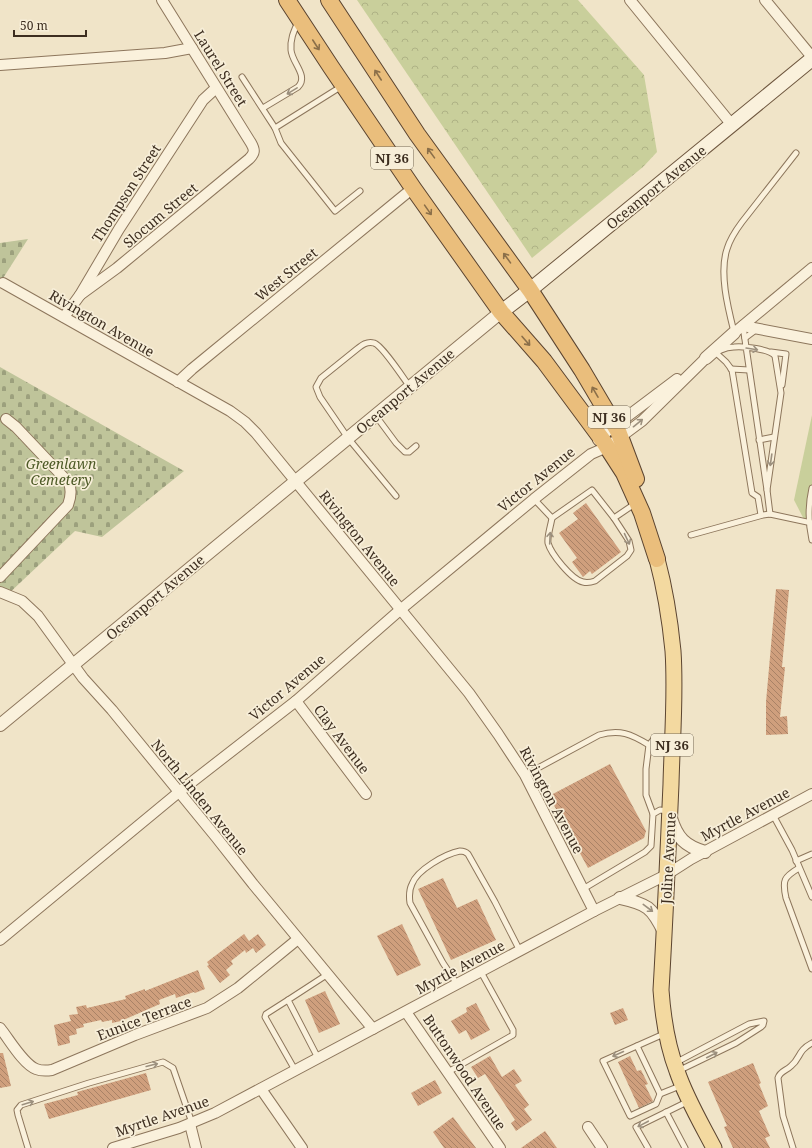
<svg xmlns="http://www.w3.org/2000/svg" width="812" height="1148" viewBox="0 0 812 1148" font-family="'Noto Serif',serif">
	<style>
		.forest { fill: url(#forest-crowns) }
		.cemetery { fill: url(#cemetery-stones) }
		.pitch { fill: #c9cf9b }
		.building { fill: url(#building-back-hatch) }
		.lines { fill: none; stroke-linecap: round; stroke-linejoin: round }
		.service-casing { stroke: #8d765c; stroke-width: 7 }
		.minor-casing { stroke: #8d765c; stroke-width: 12 }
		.tertiary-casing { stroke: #8d765c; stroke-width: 14 }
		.secondary-casing { stroke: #6f573f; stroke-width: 16 }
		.primary-casing { stroke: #5b4430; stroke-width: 17 }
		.trunk-casing { stroke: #5b4430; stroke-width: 18 }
		.service { stroke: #faf1dc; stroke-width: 5 }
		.minor { stroke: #faf1dc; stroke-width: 10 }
		.tertiary { stroke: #faf1dc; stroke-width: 12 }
		.secondary { stroke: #faf1dc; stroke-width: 14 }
		.primary { stroke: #f3d9a0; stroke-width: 15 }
		.trunk { stroke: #eabe7c; stroke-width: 16 }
		.oneway { stroke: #8b6f49 }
		.oneway2 { stroke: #9c907e }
		.labels { text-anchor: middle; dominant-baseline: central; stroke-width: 3.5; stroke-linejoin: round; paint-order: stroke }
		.shield { fill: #f7eed8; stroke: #756857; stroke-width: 1 }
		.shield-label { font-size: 13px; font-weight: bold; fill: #3d2e20 }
		.street-label { font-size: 14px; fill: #3d2e20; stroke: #f7eed8 }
		.park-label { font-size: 14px; font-style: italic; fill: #4d5a26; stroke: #f7eed8 }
	</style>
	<defs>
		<pattern id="forest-crowns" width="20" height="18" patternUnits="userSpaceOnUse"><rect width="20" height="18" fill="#c9cf9b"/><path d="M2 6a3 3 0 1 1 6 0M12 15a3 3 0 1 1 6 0" fill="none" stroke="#aeb285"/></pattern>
		<pattern id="cemetery-stones" width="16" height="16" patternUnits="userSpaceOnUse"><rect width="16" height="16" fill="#bfc49a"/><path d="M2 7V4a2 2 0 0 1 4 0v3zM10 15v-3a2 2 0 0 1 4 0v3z" fill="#9ca07d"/></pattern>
		<pattern id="building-back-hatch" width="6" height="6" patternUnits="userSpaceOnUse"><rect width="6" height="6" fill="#cf9f7d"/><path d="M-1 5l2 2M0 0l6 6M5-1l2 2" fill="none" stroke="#a98266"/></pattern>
	</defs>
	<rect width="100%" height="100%" fill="#f0e4c8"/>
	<path class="forest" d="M357,0H578L644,75L657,152L643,167L532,258Z"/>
	<g class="cemetery">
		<path d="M28,239L0,283V243Z"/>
		<path d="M0,367L184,471L102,537L75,531L4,598L0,597Z"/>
	</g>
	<path class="pitch" d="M812,415V535L794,500Z"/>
	<g class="building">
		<path d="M586,503L621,552L592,574L590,571L583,577L572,562L577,558L559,533L578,519L573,513Z"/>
		<path d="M776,589L789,590L782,667H785L780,717L787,716L788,734L766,735V702Z"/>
		<path d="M610,764L646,831L644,838L588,868L549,796Z"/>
		<path d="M443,878L457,908L477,899L496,940L451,960L418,889Z"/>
		<path d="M402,924L421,965L397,976L377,936Z"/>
		<path d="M244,934L249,941L258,934L266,945L256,953L253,948L246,953L245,950L231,961L233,964L226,970L230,975L220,983L207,966L209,965L207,962Z"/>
		<path d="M198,970L205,989L195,993L194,992L176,998L175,994L159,1000L160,1004L121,1021L112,1023V1020L102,1022L101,1020L83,1024L84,1027L76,1029L77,1034L69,1036L70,1043L58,1046L54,1025L71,1021L69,1015L78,1014L76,1007L86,1005L87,1008L126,999L125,996L145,989V991Z"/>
		<path d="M325,991L340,1024L319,1033L305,1000Z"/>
		<path d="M476,1003L490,1030L471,1040L466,1030L459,1034L451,1021L467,1012L466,1008Z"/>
		<path d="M623,1008L628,1020L615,1025L610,1013Z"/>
		<path d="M0,1053H3L11,1086L0,1088Z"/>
		<path d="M490,1056L502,1077L514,1069L522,1081L515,1085L529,1105L524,1109L532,1120L516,1131L511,1123L515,1120L485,1074L478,1078L471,1067Z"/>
		<path d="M630,1056L637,1071L641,1070L648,1084L645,1085L653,1101L639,1108L618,1062Z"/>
		<path d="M753,1063L761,1083L759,1084L768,1106L759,1111L770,1136L765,1138L770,1148H733L724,1127L727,1126L708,1082Z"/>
		<path d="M146,1073L151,1090L49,1119L44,1104L78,1095L77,1092Z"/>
		<path d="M435,1080L442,1093L418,1106L411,1093Z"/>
		<path d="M453,1117L476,1148H444L433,1132Z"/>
		<path d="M545,1131L557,1148H521Z"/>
	</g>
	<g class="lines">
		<defs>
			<g id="service">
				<path d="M242,77L275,128L281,143L335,211L360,191"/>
				<path d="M263,108L298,87C309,76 292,63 291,50C290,39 294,31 298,22"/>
				<path d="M275,128L342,86"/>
				<path d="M734,332C728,308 719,273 727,249C730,239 736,230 742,222L796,153"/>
				<path d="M745,338L757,329"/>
				<path d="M721,350C725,348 729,347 734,347C743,346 770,349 775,356L781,393L767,490C759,435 751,380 743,326"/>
				<path d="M714,351L726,362L732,370L752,493L758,497L761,515"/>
				<path d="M771,352L786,354L782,385"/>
				<path d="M731,369L749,370"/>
				<path d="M376,416L396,443L405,452H409L416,446"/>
				<path d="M759,440L774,437"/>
				<path d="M812,488C808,506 808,522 812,540"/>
				<path d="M767,490L770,514"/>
				<path d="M396,496L348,438L320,397L316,387L321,378L357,349C362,345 367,341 374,343C382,345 404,379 410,387"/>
				<path d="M534,499L552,518L592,490L614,518"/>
				<path d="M552,518C551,525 547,536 548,543C551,554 572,580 583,582C587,583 592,582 595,581L627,556L631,550L629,541L614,518L636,503"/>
				<path d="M691,535L763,515L770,514L812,523"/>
				<path d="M525,775L599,735C620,729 631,734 649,745"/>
				<path d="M653,814L646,795V769L649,745L653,740H671"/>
				<path d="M773,815L792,850L812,897"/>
				<path d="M796,861L812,854"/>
				<path d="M799,868C784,877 782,880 786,898L812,969"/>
				<path d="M583,889L645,852L651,846L653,814L660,810L668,811"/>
				<path d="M457,984L443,963L410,903C409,896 409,890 412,884C417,870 445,854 460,851C463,851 466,852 468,854L495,902L520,951"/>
				<path d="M288,1000L266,1014L265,1017L295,1070"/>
				<path d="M666,1033L603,1061L630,1116L656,1104L660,1094L680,1086"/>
				<path d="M637,1046L660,1094"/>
				<path d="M318,1058L288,1000L328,974"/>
				<path d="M675,1063L749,1024L764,1021L763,1025L761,1027L736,1043L678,1071"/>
				<path d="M448,1072L513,1035V1030L481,972"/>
				<path d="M666,1112L685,1148"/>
				<path d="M28,1148L18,1115L17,1110L21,1105L89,1083L163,1062L173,1068L192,1123"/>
				<path d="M648,1148L636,1127L689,1101"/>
				<path d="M793,1148L783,1116L778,1078C780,1071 786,1071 791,1066C801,1058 797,1051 812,1043"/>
			</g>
			<g id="minor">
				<path d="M630,0L732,125"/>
				<path d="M765,0L812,57"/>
				<path d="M0,65L165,53L192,48"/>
				<path d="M3,283L230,411L245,422L256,433L469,693L498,734L525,775L594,911"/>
				<path d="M80,295L117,268L249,159C255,153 255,150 251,143L162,0"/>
				<path d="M64,317L80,295L119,229L203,100L216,88"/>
				<path d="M743,326L812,339"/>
				<path d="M734,333L812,268"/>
				<path d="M178,382L192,369L413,188"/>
				<path d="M598,440L600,437L677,379"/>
				<path d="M0,577L68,505C71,497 72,491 69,483L16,427L6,419"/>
				<path d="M0,592L22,601L38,616L83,678L112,710L216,837L253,884L373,1029"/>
				<path d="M296,701L366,794"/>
				<path d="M0,940L179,792L296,701L400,610L534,499L591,454L607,447L642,421L706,358"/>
				<path d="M406,1012L500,1148"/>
				<path d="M0,1028C9,1039 23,1064 36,1069C41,1071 46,1071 52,1070L135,1035L207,1008L238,988L298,939"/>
				<path d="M261,1089L302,1148"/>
				<path d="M190,1124L196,1148"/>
				<path d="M588,1127L602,1148"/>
				<path d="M113,1148L179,1128L215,1113L594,911L666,875L691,859L812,794"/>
			</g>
			<g id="tertiary">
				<path d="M706,358L734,333"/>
				<path d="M0,725L501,312"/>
				<path d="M671,818C677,838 685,846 705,852"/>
				<path d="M620,898C647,904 652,907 664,932"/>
			</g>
			<path id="secondary" d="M501,312L530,290L812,59"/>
			<path id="primary" d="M657,559C665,589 670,620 673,651C676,695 672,740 671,784C668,853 665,922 661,990C663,1018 667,1045 677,1071C686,1098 701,1123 714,1148"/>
			<g id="trunk">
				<path d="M287,0L331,67L413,188L501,312L544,361L604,442L624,473L642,513L657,559"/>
				<path d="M329,0L417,134L530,290L582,370L618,431L636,479"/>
			</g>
		</defs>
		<use href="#service" class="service-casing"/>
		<use href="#minor" class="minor-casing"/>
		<use href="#tertiary" class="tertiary-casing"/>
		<use href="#secondary" class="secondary-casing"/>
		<use href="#primary" class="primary-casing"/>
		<use href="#trunk" class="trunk-casing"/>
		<use href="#service" class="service"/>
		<use href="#minor" class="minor"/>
		<use href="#tertiary" class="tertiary"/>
		<use href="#secondary" class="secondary"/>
		<use href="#primary" class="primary"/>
		<use href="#trunk" class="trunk"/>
	</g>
	<defs><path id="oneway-shaft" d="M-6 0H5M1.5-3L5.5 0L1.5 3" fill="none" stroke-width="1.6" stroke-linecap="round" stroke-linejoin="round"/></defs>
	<g class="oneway">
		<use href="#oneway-shaft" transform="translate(316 45) rotate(57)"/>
		<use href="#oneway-shaft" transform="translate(378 75) rotate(-123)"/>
		<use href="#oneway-shaft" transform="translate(431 153) rotate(-126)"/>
		<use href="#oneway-shaft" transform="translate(428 210) rotate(55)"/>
		<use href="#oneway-shaft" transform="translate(507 258) rotate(-126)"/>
		<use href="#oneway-shaft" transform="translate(526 341) rotate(49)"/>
		<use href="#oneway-shaft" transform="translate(595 392) rotate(-120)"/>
	</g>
	<g class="oneway2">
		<use href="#oneway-shaft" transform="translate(292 91) rotate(149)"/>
		<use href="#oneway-shaft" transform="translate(752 349) rotate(9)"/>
		<use href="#oneway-shaft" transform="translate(638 423) rotate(-39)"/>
		<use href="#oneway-shaft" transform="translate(771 460) rotate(98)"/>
		<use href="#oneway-shaft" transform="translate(550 538) rotate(-87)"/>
		<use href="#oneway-shaft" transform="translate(627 539) rotate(65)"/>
		<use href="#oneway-shaft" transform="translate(648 908) rotate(37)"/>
		<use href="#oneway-shaft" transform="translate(618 1054) rotate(156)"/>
		<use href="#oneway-shaft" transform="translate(712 1055) rotate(-27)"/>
		<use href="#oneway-shaft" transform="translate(152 1065) rotate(-14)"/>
		<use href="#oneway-shaft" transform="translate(28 1103) rotate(-17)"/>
		<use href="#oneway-shaft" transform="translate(643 1124) rotate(152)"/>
	</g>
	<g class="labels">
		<g class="shield">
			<rect x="371" y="147" width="42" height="22" rx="3"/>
			<rect x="588" y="406" width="42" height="22" rx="3"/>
			<rect x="651" y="734" width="42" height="22" rx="3"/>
		</g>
		<g class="shield-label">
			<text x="392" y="158">NJ 36</text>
			<text x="609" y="417">NJ 36</text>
			<text x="672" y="745">NJ 36</text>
		</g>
		<g class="street-label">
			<text transform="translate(221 68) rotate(58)">Laurel Street</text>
			<text transform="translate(656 187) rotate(-39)">Oceanport Avenue</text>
			<text transform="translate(126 193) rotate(-57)">Thompson Street</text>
			<text transform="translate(160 215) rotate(-40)">Slocum Street</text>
			<text transform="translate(286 274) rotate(-39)">West Street</text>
			<text transform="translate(102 323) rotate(30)">Rivington Avenue</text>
			<text transform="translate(405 391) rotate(-40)">Oceanport Avenue</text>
			<text transform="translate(536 479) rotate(-39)">Victor Avenue</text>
			<text transform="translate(360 538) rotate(51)">Rivington Avenue</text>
			<text transform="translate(155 597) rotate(-40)">Oceanport Avenue</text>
			<text transform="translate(287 687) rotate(-40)">Victor Avenue</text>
			<text transform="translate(342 739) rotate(53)">Clay Avenue</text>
			<text transform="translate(200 797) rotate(51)">North Linden Avenue</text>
			<text transform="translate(552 800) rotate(62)">Rivington Avenue</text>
			<text transform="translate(745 814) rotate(-28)">Myrtle Avenue</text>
			<text transform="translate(668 858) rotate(-87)">Joline Avenue</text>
			<text transform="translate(460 967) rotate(-28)">Myrtle Avenue</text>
			<text transform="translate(144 1018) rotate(-21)">Eunice Terrace</text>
			<text transform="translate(465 1072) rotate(56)">Buttonwood Avenue</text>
			<text transform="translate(162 1116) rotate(-19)">Myrtle Avenue</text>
		</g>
		<g class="park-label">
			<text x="61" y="463">Greenlawn<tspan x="61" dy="16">Cemetery</tspan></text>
		</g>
	</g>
	<path d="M14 30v6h72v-6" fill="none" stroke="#3d2e20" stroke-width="2"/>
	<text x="20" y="30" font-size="12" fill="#3d2e20" stroke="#f7eed8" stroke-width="3" paint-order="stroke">50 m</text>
</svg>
